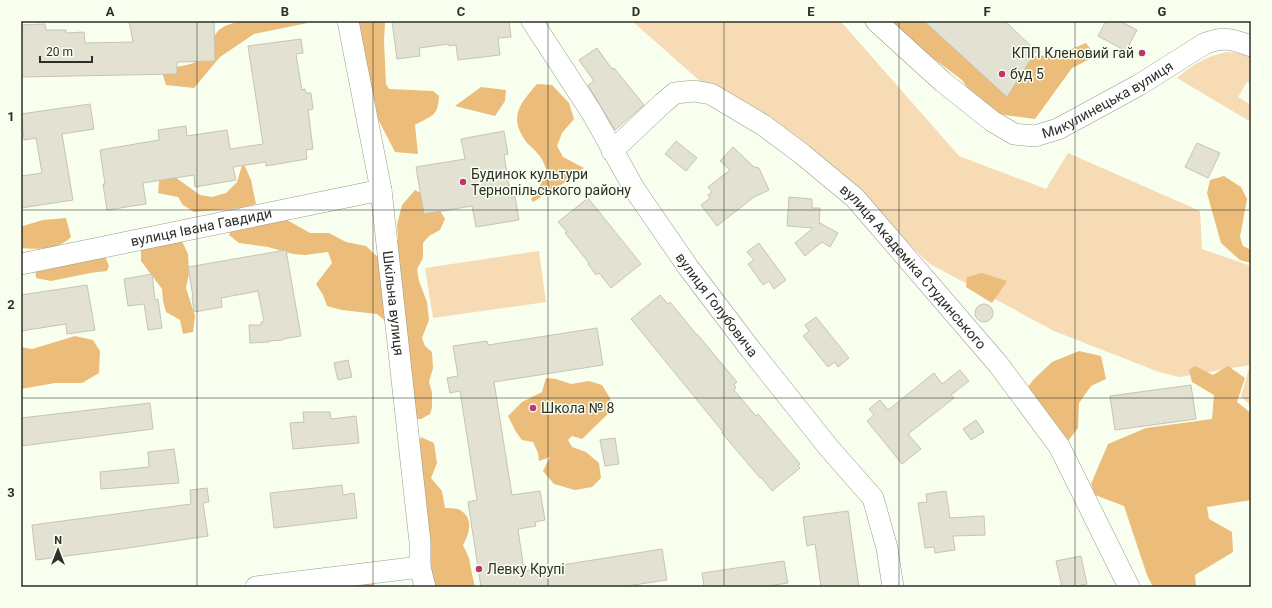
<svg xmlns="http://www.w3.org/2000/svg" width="1272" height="608" viewBox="0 0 1272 608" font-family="Roboto,sans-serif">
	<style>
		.green { fill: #f7dbb4 }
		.forest { fill: #ebbc7a }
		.building { fill: #e3e1d1; stroke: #c6c4b5 }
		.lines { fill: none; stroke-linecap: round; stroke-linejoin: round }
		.street-casing { stroke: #969c8e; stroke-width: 22 }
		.street { stroke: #fff; stroke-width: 21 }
		.grid { fill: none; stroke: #2d2f2a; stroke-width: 1; stroke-opacity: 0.55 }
		.poi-dot { fill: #be3571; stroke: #f8ffef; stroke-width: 1.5 }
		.labels { text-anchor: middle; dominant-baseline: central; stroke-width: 3; stroke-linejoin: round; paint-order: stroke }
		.poi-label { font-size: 14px; fill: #2d2f2a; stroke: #f8ffef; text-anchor: start }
		.street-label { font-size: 14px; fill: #2d2f2a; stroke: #f8ffef }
		.neatline { fill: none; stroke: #2d2f2a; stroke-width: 1.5 }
		.grid-label { font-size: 13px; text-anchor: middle; font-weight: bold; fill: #2d2f2a }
	</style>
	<rect width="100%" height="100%" fill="#f8ffef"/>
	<g class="green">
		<path d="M632,21H839L844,25L959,156L1046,189L1068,153L1200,211L1202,249L1251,266V406L1241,396L1250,365L1179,377L1159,372L1054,331L930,264L830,171L700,81Z"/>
		<path d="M1228,52L1237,53L1251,56V84L1247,82L1238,97L1251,105V122L1177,78C1192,65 1208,55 1228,52Z"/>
		<path d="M539,251L546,302L433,318L425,268Z"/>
	</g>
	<g class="forest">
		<path d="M243,21H317L254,34L220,57L194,88L166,85L161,69C174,67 193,66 203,58C208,55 209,50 211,45C217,26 225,25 243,21Z"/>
		<path d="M353,21H385L384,42L386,84L389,89L433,91L439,96C438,117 432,115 415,125L418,154L395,152L365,94Z"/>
		<path d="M886,21H981L1030,57L1059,54L1086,43L1096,56L1072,68L1035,119L1004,115L988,107L971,93L962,80L929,55Z"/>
		<path d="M537,84L552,85L569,103L574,119L562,133L557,146L563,157L584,168L564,183L533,202L531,199L548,173C545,167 543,159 538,154C535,150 531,147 527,143C508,117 519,105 537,84Z"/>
		<path d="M481,87L506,90L505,101L495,116L455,106Z"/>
		<path d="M243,162L251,180L256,204L242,208L194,212L183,205L178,197L158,193L159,182L164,172L175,177L200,195L212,197L226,193L237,182Z"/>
		<path d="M1224,176L1241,187L1247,199L1240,237L1243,246L1251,250V263L1240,260L1221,243L1207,193L1210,180Z"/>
		<path d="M415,190L433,199L445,219L440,230L429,236L423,243V258L417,269L419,281L427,302L429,320L422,338L425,346L432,352L433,368L429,382L432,392V408L430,414L421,419H418L410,413L390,325L377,314L342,310L327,306L323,295L316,284L332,263L328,252L305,255L293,254L268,247L239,243L229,235L234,224L277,216L287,220L310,233H329L346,242L366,246L383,262L395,250L398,238L397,225L402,205Z"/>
		<path d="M66,218L71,237C60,249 37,250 21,248V228L23,226L43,220Z"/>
		<path d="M182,241L188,254L189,273L186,288L195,316L193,332L183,334L180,320L166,312L163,301L162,289L141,261V246Z"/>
		<path d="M104,254L109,266L107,271L90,273L51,281L36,278L35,268Z"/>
		<path d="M982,273L1007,281L992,303L966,287L967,277Z"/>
		<path d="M75,336L93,340L100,351L99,373L82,383H55L21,389V347L32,349Z"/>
		<path d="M1079,351L1101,356L1106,379L1091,386L1079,403L1078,428L1064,446L1028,387L1034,379L1052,362Z"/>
		<path d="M1195,366L1213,375L1228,366L1245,378L1237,402L1251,413V500L1207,507L1209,519L1232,532L1233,552L1195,575L1196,587H1153L1147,575L1124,506L1095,495L1091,484L1108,444L1146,428L1212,419L1214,395L1192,382L1189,370Z"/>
		<path d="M546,378L556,379L571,384L589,381L602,385L610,398L612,410L582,439L572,436L568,440L572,447L586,452L599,463L601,478L592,487L575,490L554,484L543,471L550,457L539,461L538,453L533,442L522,440L516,432L508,416L522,402L542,392Z"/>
		<path d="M421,437L434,443L437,463L431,478L442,491L445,508C449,508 454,508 458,509C474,516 470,533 463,545L469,558L472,574L475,587H421L415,454Z"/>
		<path d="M369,581L377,587H317Z"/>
	</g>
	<g class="building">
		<path d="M129,21H214L215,61L177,62V74L21,77V25L45,24L46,30H66V33L84,32L85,43L133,42Z"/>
		<path d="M392,21H509L511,37L498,38L500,55L458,60L456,45L449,46V44L419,48L420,56L397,59Z"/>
		<path d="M924,21H1005L1036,51L1007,97Z"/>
		<path d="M1106,21H1120L1137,30L1126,51L1098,36Z"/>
		<path d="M301,39L303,53L296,54L302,90L305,89L306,93H311L313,109L308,110L313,149L306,150L307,159L266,166V162L233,167L236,180L195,187L194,175L143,183L146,204L107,210L103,184H105L100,150L159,140L158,130L186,126L187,136L227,130L230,149L263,144L248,46Z"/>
		<path d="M597,48L612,69L614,68L644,105L615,130L588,85L594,81L579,60Z"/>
		<path d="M90,104L94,129L62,134L73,200L21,208V176L42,173L36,138L24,140L21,114Z"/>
		<path d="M504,131L508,154L504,155L511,197L515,196L519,220L476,227L472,206L424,214L416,167L465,159L461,139Z"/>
		<path d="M676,141L697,158L686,171L665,154Z"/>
		<path d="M1197,143L1220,153L1208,178L1185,167Z"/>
		<path d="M733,147L754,167L759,168L769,190L754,197L717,226L701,205L710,198L708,195L712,192L708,187L730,170L720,161Z"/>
		<path d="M789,197L812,199V208H820L819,224L820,223L838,233L830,247L822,242L805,256L795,243L813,228L787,226Z"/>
		<path d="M588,198L641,264L611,288L599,273L596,275L588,264L589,263L565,233L567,232L558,222Z"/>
		<path d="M759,243L786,280L774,289L769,281L763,285L748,264L754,260L747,252Z"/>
		<path d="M286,250L301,336L283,339V340L269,341V342L250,343L249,325H261V322H264L258,291L221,298L222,307L194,312L192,297H193L188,267Z"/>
		<path d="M152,274L155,300L158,299L162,328L148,330L144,304L128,306L124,279Z"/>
		<path d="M87,285L95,330L67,334L66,324L21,331V295Z"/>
		<path d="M660,295L668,304L670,302L696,334H697L737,382L734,385L736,388L734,390L756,416L758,414L800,464L798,466L800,468L772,491L761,477L760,478L722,433L723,432L631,319Z"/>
		<circle cx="984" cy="313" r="9"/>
		<path d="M816,317L849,358L838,367L835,362L828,367L803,336L809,331L805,325Z"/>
		<path d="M597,328L603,365L494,382L512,495L540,491L545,520L535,522L536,526L518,529L524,571L662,549L667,580L620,587H481L468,502L477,500L460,391L450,393L447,378L458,376L453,346L487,341L488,345Z"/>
		<path d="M348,360L352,377L338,380L334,363Z"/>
		<path d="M960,370L969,381L951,395L954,398L908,434L921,449L902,464L867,421L874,415L869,409L880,400L888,410L934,373L942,384Z"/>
		<path d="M1191,385L1196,419L1115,430L1110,396Z"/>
		<path d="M150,403L153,429L21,446V418Z"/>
		<path d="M303,412H330L331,419L356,416L359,443L293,449L290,423L304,422Z"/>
		<path d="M976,420L984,432L971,440L963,429Z"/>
		<path d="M615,438L619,464L605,466L600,440Z"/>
		<path d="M174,449L179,483L101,489L100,472L149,467L148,452Z"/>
		<path d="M342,485L343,495L354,493L357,518L274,528L270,493Z"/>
		<path d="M207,488L209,502L203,503L208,536L128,548L36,560L32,525L191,504L190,490Z"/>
		<path d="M946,491L950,518L984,516L985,535L953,536L955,550L935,553L934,547L925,548L918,503L927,502L926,494Z"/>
		<path d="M848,511L859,587H821L815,544L807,546L803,517Z"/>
		<path d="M1081,556L1087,584L1072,587H1062L1056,561Z"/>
		<path d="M784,561L788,583L762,587H704L702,573Z"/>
	</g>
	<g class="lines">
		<defs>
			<g id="street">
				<path id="s1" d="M348,21L381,190L420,542V567L425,587"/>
				<path id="s2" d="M532,21L592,113L635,190L688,267L751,350L829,448L873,498L887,548L893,587"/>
				<path id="s3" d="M876,21L943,82L992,121L1014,134L1035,136L1058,129L1139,85L1204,44C1223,36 1232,39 1251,46"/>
				<path id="s4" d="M612,151L663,103L675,93L694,91L711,94L763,125L802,154L855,198L998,364L1059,446L1129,587"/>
				<path id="s5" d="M21,264L381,190"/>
				<path d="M256,587L420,567"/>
			</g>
		</defs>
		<use href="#street" class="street-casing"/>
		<use href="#street" class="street"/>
	</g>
	<path class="grid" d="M197,21V587M373,21V587M548,21V587M724,21V587M899,21V587M1075,21V587M21,210H1251M21,398H1251"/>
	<g class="poi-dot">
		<circle cx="1142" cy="53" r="4"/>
		<circle cx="1002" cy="74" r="4"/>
		<circle cx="463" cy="182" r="4"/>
		<circle cx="533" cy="408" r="4"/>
		<circle cx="479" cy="569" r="4"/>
	</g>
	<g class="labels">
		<g class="poi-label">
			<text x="1134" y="53" text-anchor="end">КПП Кленовий гай</text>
			<text x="1010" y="74">буд 5</text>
			<text x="471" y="174">Будинок культури<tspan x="471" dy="16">Тернопільського району</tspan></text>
			<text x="541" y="408">Школа № 8</text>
			<text x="487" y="569">Левку Крупі</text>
		</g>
		<g class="street-label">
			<text stroke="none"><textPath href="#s3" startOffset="281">Микулинецька вулиця</textPath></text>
			<text stroke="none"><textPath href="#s5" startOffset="184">вулиця Івана Гавдиди</textPath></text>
			<text stroke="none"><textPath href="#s4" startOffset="390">вулиця Академіка Студинського</textPath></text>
			<text stroke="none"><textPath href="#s1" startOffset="286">Шкільна вулиця</textPath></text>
			<text stroke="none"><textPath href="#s2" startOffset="339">вулиця Голубовича</textPath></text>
		</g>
	</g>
	<rect width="1272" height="608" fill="none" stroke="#f8ffef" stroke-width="44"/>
	<g transform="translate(58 550)" stroke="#f8ffef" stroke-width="3" paint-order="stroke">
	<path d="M0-3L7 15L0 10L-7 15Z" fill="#2d2f2a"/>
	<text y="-6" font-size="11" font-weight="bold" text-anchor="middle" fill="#2d2f2a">N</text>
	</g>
	<path d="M40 56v6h52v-6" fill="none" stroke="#2d2f2a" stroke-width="2"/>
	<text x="46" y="56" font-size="12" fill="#2d2f2a" stroke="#f8ffef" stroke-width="3" paint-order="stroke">20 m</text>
	<rect x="22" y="22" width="1228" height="564" class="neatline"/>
	<g class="grid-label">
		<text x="110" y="16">A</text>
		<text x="285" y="16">B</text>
		<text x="461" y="16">C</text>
		<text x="636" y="16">D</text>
		<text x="811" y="16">E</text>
		<text x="987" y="16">F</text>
		<text x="1162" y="16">G</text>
		<text x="11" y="121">1</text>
		<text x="11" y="309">2</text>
		<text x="11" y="497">3</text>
	</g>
</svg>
